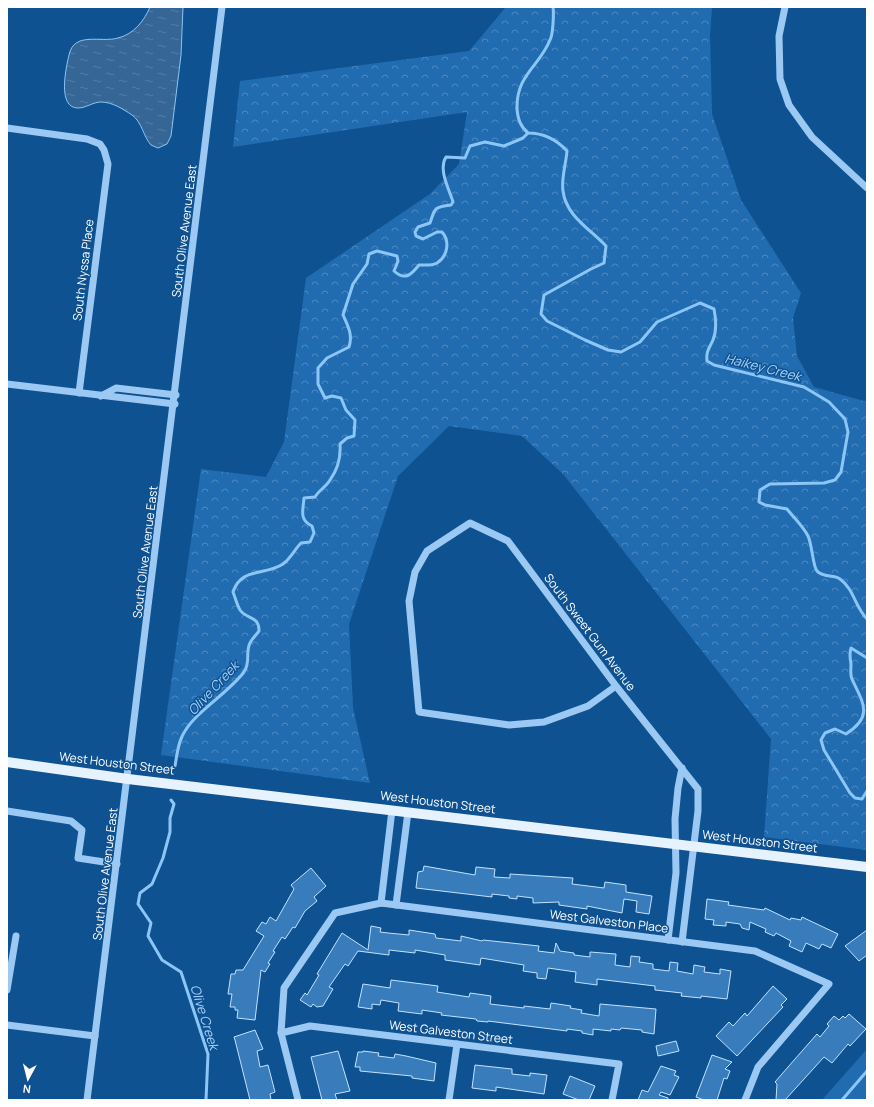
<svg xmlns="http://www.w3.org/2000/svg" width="874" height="1107" viewBox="0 0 874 1107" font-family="Manrope,sans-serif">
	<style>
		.green { fill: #216cb1 }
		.forest { fill: url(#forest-crowns) }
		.water { fill: url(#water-ripples); stroke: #8cc6f7 }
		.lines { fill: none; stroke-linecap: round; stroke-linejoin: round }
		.stream { stroke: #8cc6f7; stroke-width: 3 }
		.building { fill: #387cbb; stroke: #c2e2fe }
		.minor { stroke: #9bc9f4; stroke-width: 7 }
		.major { stroke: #e7f2ff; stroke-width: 10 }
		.labels { text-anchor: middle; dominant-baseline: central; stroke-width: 3; stroke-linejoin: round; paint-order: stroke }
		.street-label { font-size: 12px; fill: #fff; stroke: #0f5292 }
		.water-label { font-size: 13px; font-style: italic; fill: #a7d3fb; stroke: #0f5292 }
	</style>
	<defs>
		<pattern id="forest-crowns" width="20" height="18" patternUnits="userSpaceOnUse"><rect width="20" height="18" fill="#216cb1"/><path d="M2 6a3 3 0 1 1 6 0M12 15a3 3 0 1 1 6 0" fill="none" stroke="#4d89c1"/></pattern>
		<pattern id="water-ripples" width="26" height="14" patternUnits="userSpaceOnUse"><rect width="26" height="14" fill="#356695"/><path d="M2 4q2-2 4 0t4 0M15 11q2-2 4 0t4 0" fill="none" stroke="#537da5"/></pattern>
	</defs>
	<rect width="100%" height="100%" fill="#0f5292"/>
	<path class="green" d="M867,1049V1100H822Z"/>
	<path class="forest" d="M506,7H712L710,35L712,114L741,200L801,293L793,318L797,356L814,387L864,401L867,400V850L764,837L771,739L563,474L522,436L449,426L398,476L349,624L353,708L370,783L161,755L201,469L266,477L284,442L306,278L430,194L459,164L467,112L233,147L240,81L469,51Z"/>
	<path class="water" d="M150,7H183L181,55L171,136L167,144L158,148L151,145C143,136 142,122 132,115C123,109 112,102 101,102C93,102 86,108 78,108C57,108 66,68 69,55C74,31 101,43 118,38C134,34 144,21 150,7Z"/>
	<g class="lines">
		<g class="stream">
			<path d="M553,7C554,13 553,35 550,40C539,67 516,75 517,109C518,119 520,126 528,133C544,133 556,139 567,151C566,164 561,179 563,191C566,216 590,229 606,246L604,263L591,269L544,295L541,314L547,321L585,340L608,350L621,352L640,342L657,322L700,303L714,309C716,319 717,330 713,340C709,349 706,351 707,361L714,365L804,387L829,402L845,419L848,432L841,472L835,480L824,483L770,484L760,490L759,502L765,505L787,509C794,518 803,526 808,536C812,544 813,567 817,571C823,578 834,574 840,579C854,589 855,607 867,619"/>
			<path d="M867,658L851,648C849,654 850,658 851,664C851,668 850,675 852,679C863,703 874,716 846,734L835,729L825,733L821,740L824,750L850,793L855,798L862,799L867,791"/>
			<path d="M175,766C177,755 178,741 185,731C197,711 228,693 244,672C251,662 245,653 250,643C252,639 256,635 259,631C259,615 247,620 240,610C237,605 235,597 233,592C241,567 265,576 283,564C290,559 295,549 301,543L310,542L314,533L312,526C299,520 303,511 304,498L315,497C319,490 326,487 330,480C338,469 341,458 340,444L347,438L354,436L355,420L346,410L341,398L332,396L325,398L318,384V368L327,358L349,347C353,335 348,326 343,315L353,284L367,264L369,254L377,251L397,256L398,261L394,271C405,281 411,275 419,265C425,265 432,266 437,263C448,256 450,241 442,232H437L423,239L416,236L415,232L418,227L430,223C435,207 435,207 451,205L453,202C449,189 438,169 446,157L465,158L470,146L485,142L504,146L523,138L528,133"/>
			<path d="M171,800L174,804L170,818V832L163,858L152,884L140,893L138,904L151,923L148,936L162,960L181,972L208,1054L206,1100"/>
			<path d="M842,1100L867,1071"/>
		</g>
	</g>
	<g class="building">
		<path d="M424,866L475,875L476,867L495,869L494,877L510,878V874L573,878L572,884L604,888L605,882L626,885V892L652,896L649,914L636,912L637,901L624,899L622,913L587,906V909L559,905V902L533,903V898L517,896V899L509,898V896L492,894V897L416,888L418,872L423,871Z"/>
		<path d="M311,868L326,886L314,897L317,901L305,911L295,928L293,927L285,939L282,937L273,951L275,952L268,963L270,964L265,972L261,970L255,1020L237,1018L238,1010H235V1007H230L232,994H228L231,974H235L236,970H243L264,936L256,931L262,922L266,924L270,917L276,921L294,889L291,885Z"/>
		<path d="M707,899L729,902L728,905L764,910L765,908L790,920L791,918L801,920L802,917L838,934L831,948L822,944L819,949L806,943L802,952L789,946L791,941L776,933L774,936L765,932L766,929L750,922L749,930L742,928L740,924L726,922V926L713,925L714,920L705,919Z"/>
		<path d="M371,926L381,928L380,932L388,933L409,935V930L435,934L436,938L461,941V936L482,941L483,940L539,946L538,951L554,953L556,943L560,951L574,953V955L590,957V952L616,954L615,965L630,967L631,956L640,957L639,962L653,964V969L669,971L670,962L678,963L677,971L693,974L694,965L705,967L704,972L720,974V969L731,971L727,999L701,996V998L681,996L682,993L655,990V986L597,979V985L575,982L576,972L548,968L546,979L537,978V973L523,971L524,965L481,958L480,965L445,960V955L415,950V953L389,950V955L358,951L348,966L345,964L329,987L333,989L323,1006L317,1007L313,1004L311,1007L300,1000L305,993L307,995L319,975L317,974L342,933L368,950Z"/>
		<path d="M867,930V955L859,961L845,946Z"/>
		<path d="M391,980L438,986L437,992L469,997L470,993L491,996L490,1004L524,1008V1006L550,1009L551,1003L571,1006L570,1008L582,1010L581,1013L599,1016L600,1004L656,1009L654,1034L642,1032V1030L621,1028L620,1030L611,1029V1031L593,1029V1035L582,1033V1031L567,1029V1031L488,1021V1022L477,1021L476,1019L441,1015L442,1013L422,1010V1014L398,1011L399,1003L381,1000L380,1005L372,1004V1009L358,1007L363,984L390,988Z"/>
		<path d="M773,986L787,999L781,1005L783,1007L737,1056L716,1036L729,1022L733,1026L745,1013L747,1016Z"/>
		<path d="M849,1014L866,1029L850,1046L848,1044L832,1063L824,1057L785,1100H776L777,1084L775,1082L795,1059L817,1034L820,1037L829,1026L827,1024L834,1016L839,1020L843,1016L845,1018Z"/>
		<path d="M255,1030L263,1049L257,1051L260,1067L268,1065L275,1092L270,1094L271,1100H250L235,1040L234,1037Z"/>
		<path d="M676,1041L679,1051L658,1056L656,1046Z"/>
		<path d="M338,1051L350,1091L335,1094L337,1100H322L311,1057Z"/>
		<path d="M363,1051L379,1053L378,1056L394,1058L395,1054L406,1056L436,1063L434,1081L412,1078V1076L360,1071V1067H355L358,1052H363Z"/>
		<path d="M712,1055L732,1062L725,1069L730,1071L727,1079L724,1078L717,1100H704L696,1097Z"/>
		<path d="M475,1065L512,1069V1074L530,1076V1073L547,1075L544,1094L496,1087V1091L472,1088Z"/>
		<path d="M661,1066L676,1071L674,1075L679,1077L670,1095L661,1092L659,1095L668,1098V1100H638L642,1090L648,1092Z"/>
		<path d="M570,1076L595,1086L589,1100H579L563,1094Z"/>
	</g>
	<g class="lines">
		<g class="minor">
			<path d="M785,7L779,36L780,79L789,105L812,137L867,188"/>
			<path d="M7,128L87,139L100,144L104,150L108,164L79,393"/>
			<path d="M7,384L175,404"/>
			<path d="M101,396L116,388L176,395"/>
			<path d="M616,686L588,706L544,722L509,725L419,712L409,601L415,572L427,551L470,523L508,541L616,686L698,789V811L682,942"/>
			<path d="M7,811L71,821L82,830L78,858L117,864"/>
			<path d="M381,903L392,810"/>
			<path d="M396,905L408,812"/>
			<path d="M668,940L676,873L675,819L678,788L682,768"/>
			<path d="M7,990L16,936"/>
			<path d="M7,1025L95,1036"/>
			<path d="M281,1033L310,1026L619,1064L612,1100"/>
			<path d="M87,1100L222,7"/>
			<path d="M298,1100L281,1033L284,988L335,913L381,903L755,951L829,984L758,1067L745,1100"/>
			<path d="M449,1100L457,1044"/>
		</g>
		<path class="major" d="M7,762L128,779L867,867"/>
	</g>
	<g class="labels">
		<g class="street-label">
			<text transform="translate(184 231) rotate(-83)">South Olive Avenue East</text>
			<text transform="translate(83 270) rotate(-83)">South Nyssa Place</text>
			<text transform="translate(145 552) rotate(-83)">South Olive Avenue East</text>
			<text transform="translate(590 632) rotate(53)">South Sweet Gum Avenue</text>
			<text transform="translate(117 763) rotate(7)">West Houston Street</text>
			<text transform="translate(438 802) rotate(7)">West Houston Street</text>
			<text transform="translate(760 841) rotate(7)">West Houston Street</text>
			<text transform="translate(105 874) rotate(-83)">South Olive Avenue East</text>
			<text transform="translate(609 921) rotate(7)">West Galveston Place</text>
			<text transform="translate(451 1032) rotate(7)">West Galveston Street</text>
		</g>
		<g class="water-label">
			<text transform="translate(763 367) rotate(14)">Haikey Creek</text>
			<text transform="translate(213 688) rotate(-47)">Olive Creek</text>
			<text transform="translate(205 1017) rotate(73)">Olive Creek</text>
		</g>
	</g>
	<rect width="874" height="1107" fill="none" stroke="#ffffff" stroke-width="16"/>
	<g transform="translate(28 1079) rotate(187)" stroke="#0f5292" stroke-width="3" paint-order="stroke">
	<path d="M0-3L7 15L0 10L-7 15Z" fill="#ffffff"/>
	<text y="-6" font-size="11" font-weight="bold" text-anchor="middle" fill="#ffffff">N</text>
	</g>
</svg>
